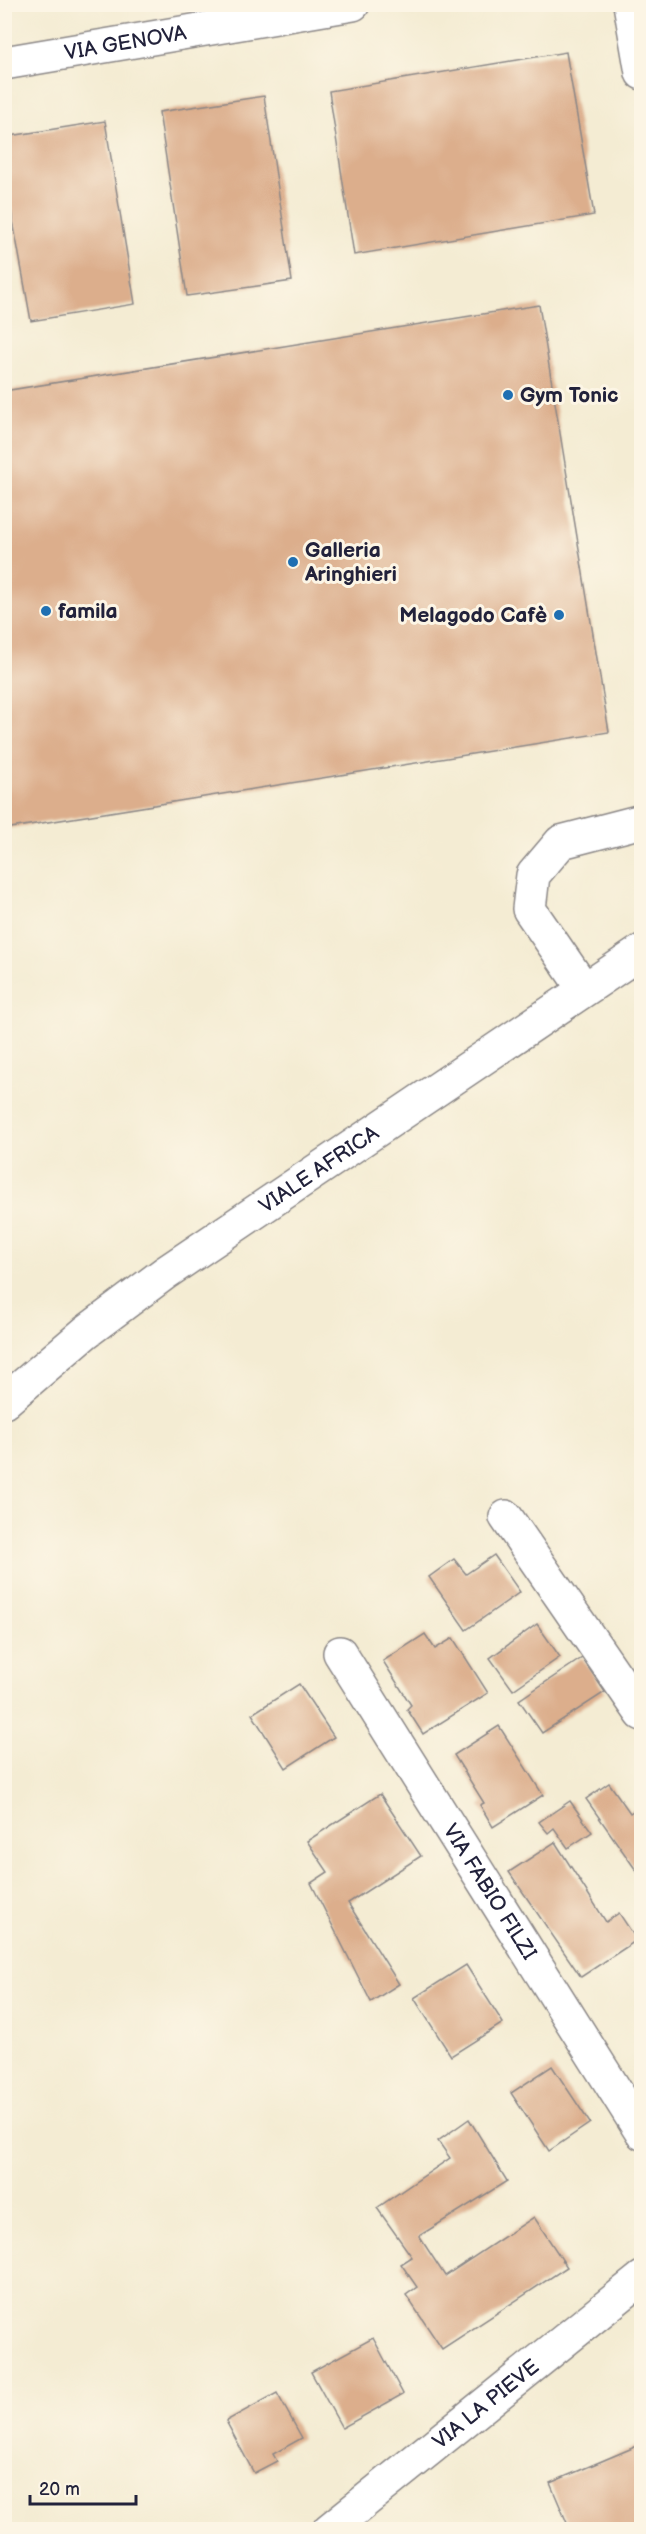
<svg xmlns="http://www.w3.org/2000/svg" width="646" height="2534" viewBox="0 0 646 2534" font-family="'Balsamiq Sans',sans-serif">
	<style>
		.building { fill: #dcae8c }
		.lines { fill: none; stroke-linecap: round; stroke-linejoin: round }
		.minor-casing { stroke: #8b8787; stroke-width: 36 }
		.minor { stroke: #fff; stroke-width: 33 }
		.poi-dot { fill: #1f6fb2; stroke: #fcf5e5; stroke-width: 2 }
		.labels { text-anchor: middle; dominant-baseline: central; stroke-width: 6; stroke-linejoin: round; paint-order: stroke }
		.street-label { font-size: 21px; fill: #22223b; stroke: #fcf5e5 }
		.poi-label { font-size: 21px; font-weight: bold; fill: #22223b; stroke: #fcf5e5; text-anchor: start }
	</style>
	<rect width="100%" height="100%" fill="#fcf5e5"/>
	<filter id="ink" filterUnits="userSpaceOnUse"><feTurbulence type="fractalNoise" baseFrequency=".0167" numOctaves="2"/><feDisplacementMap in="SourceGraphic" scale="12" xChannelSelector="R" yChannelSelector="G"/><feConvolveMatrix kernelMatrix="1 2 1 2 8 2 1 2 1" color-interpolation-filters="sRGB"/></filter>
	<filter id="wash" filterUnits="userSpaceOnUse"><feTurbulence type="fractalNoise" baseFrequency=".008" numOctaves="4" result="noise"/><feDisplacementMap in="SourceGraphic" scale="24" xChannelSelector="R" yChannelSelector="G"/><feGaussianBlur stdDeviation="1.35" result="paint"/><feColorMatrix in="noise" values="0 0 0 0 0 0 0 0 0 0 0 0 0 0 0 0 0 1.4 0 .05"/><feComposite in="paint" operator="in"/></filter>
	<g filter="url(#wash)">
		<rect width="100%" height="100%" fill="#f4ecd3"/>
		<g id="blocks">
			<g class="building">
				<path d="M566,52L594,215L354,255L329,91Z"/>
				<path d="M264,96L292,281L187,296L159,112Z"/>
				<path d="M105,121L135,304L31,321L4,171V137Z"/>
				<path d="M539,305L609,732L4,829V391Z"/>
				<path d="M494,1555L520,1592L466,1630L429,1577L454,1559L466,1574Z"/>
				<path d="M537,1624L560,1657L513,1690L490,1658Z"/>
				<path d="M425,1634L435,1649L453,1638L488,1693L423,1734L407,1709L411,1705L383,1661Z"/>
				<path d="M582,1658L605,1692L542,1733L519,1700Z"/>
				<path d="M299,1684L334,1737L286,1768L252,1714Z"/>
				<path d="M499,1726L543,1795L493,1827L480,1805L484,1803L454,1755Z"/>
				<path d="M609,1783L630,1813L642,1805V1871L638,1873L586,1799Z"/>
				<path d="M380,1794L421,1856L348,1903L399,1984L371,2002L311,1883L328,1872L307,1841Z"/>
				<path d="M570,1801L592,1832L568,1848L554,1828L548,1833L539,1822Z"/>
				<path d="M555,1842L606,1922L619,1913L637,1940L581,1977L509,1872Z"/>
				<path d="M466,1965L503,2023L451,2056L414,1998Z"/>
				<path d="M552,2066L590,2123L549,2151L511,2093Z"/>
				<path d="M469,2119L507,2181L419,2236L445,2276L534,2217L567,2267L442,2349L406,2295L417,2287L401,2264L412,2257L377,2208L450,2158L438,2141Z"/>
				<path d="M373,2338L403,2394L342,2428L311,2372Z"/>
				<path d="M277,2393L302,2438L273,2454L277,2461L254,2473L226,2421Z"/>
				<path d="M642,2444V2530H570L550,2483Z"/>
			</g>
		</g>
	</g>
	<g filter="url(#ink)">
		<use href="#blocks" fill-opacity="0" stroke="#8b8787" stroke-width="1.5"/>
		<g class="lines">
			<defs>
				<g id="minor">
					<path d="M630,4L642,73"/>
					<path id="s1" d="M4,63L353,4"/>
					<path d="M584,989L529,909L533,875L561,842L642,821"/>
					<path id="s2" d="M4,1402L86,1332L165,1273L642,951"/>
					<path d="M506,1517L642,1714"/>
					<path id="s3" d="M340,1653L642,2133"/>
					<path id="s4" d="M329,2530L642,2278"/>
				</g>
			</defs>
			<use href="#minor" class="minor-casing"/>
			<use href="#minor" class="minor"/>
		</g>
	</g>
	<g class="poi-dot">
		<circle cx="508" cy="395" r="6"/>
		<circle cx="293" cy="562" r="6"/>
		<circle cx="46" cy="611" r="6"/>
		<circle cx="559" cy="615" r="6"/>
	</g>
	<g class="labels">
		<g class="street-label">
			<text stroke="none"><textPath href="#s1" startOffset="123">VIA GENOVA</textPath></text>
			<text stroke="none"><textPath href="#s2" startOffset="392">VIALE AFRICA</textPath></text>
			<text stroke="none"><textPath href="#s3" startOffset="282">VIA FABIO FILZI</textPath></text>
			<text stroke="none"><textPath href="#s4" startOffset="201">VIA LA PIEVE</textPath></text>
		</g>
		<g class="poi-label">
			<text x="520" y="395">Gym Tonic</text>
			<text x="305" y="550">Galleria<tspan x="305" dy="24">Aringhieri</tspan></text>
			<text x="58" y="611">famila</text>
			<text x="547" y="615" text-anchor="end">Melagodo Cafè</text>
		</g>
	</g>
	<rect width="646" height="2534" fill="none" stroke="#fcf5e5" stroke-width="24"/>
	<path d="M30 2495v9h106v-9" fill="none" stroke="#22223b" stroke-width="3"/>
	<text x="39" y="2495" font-size="18" fill="#22223b" stroke="#fcf5e5" stroke-width="4.5" paint-order="stroke">20 m</text>
</svg>
